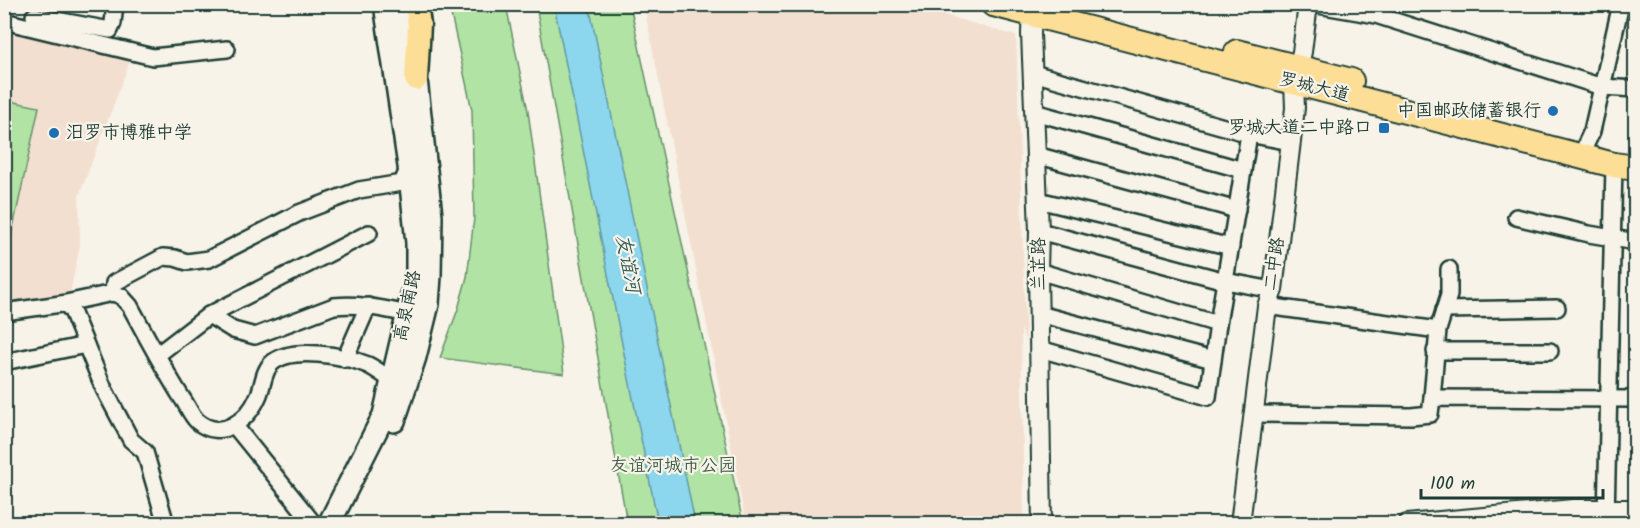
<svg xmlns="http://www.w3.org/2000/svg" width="1640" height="528" viewBox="0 0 1640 528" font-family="Kalam,'LXGW WenKai TC',sans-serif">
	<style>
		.built { fill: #f2dfd0 }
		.green { fill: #b1e3a4; stroke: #68906c; stroke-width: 1.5 }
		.water { fill: #8dd7ee; stroke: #6199a4; stroke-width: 1.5 }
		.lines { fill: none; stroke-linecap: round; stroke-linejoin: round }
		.minor-casing { stroke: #1f3d34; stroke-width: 20 }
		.tertiary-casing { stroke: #1f3d34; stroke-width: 22 }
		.secondary-casing { stroke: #1f3d34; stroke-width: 26 }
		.primary-casing { stroke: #1f3d34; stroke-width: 27 }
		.trunk-casing { stroke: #1f3d34; stroke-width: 28 }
		.minor { stroke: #f7f3e8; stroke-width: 15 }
		.tertiary { stroke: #f7f3e8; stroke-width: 18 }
		.secondary { stroke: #f7f3e8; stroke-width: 21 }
		.primary { stroke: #fdde96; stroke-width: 22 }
		.trunk { stroke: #fdde96; stroke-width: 24 }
		.poi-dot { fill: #1f6fb2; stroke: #f7f3e8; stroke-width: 2 }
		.labels { text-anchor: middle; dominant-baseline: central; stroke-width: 4.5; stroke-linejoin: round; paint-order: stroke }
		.street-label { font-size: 18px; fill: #1f3d34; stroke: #f7f3e8 }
		.poi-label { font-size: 18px; fill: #1f3d34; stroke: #f7f3e8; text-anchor: end }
		.park-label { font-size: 18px; fill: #3c5e4a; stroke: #f7f3e8 }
		.water-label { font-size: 20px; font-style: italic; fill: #355c59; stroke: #f7f3e8 }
	</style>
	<rect width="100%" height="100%" fill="#f7f3e8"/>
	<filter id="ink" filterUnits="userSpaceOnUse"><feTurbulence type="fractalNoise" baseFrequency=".0167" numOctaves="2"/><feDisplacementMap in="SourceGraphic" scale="12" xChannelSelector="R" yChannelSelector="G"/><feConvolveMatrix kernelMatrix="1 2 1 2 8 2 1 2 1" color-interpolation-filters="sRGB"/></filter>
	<g filter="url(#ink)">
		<g class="built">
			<path d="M644,5H910L1016,36L1026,342L1021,328L1024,523H746Z"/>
			<path d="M5,26L132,56L79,196L80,245L69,298L5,305Z"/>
		</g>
		<g class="green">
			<path d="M449,5H506L528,111L564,374L440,358L458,309L467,277L474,218L472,110Z"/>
			<path d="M536,5H630L743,523H627Z"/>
			<path d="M5,100L39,107L5,265L4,100Z"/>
		</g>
		<path class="water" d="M554,5H589L695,523H658Z"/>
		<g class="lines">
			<defs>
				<g id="minor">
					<path d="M1312,4L1376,15L1602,87L1636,89"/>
					<path d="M34,16L110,30L113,23L115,4"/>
					<path d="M4,21L153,57L227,49"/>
					<path d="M1033,73L1249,134L1290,142"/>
					<path d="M1034,112L1243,170"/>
					<path d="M1586,144L1592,131L1621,4"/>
					<path d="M1036,155L1237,210"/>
					<path d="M1038,200L1231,247"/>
					<path d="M1516,217L1589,234L1636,242"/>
					<path d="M1039,231L1225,281L1273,290"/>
					<path d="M1038,271L1218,324"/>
					<path d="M113,293L114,283L163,257L175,258L187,262L209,259L299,213L359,190L402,183L409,167"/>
					<path d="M61,304L113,293L121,296L130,306C147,337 163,368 182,398C187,405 191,415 197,421C221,442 248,420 258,397C263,387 263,372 271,364C290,345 346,356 368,365C376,369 384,375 391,380"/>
					<path d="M1267,306L1438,330"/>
					<path d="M1444,310L1557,308"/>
					<path d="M4,312L61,304L67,305L72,311L104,389L131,440L145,452L166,524"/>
					<path d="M1039,314L1213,360"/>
					<path d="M209,315L233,330L255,336L334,306C359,303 384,309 408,314"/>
					<path d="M1040,349L1208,397L1218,324L1249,134"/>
					<path d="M1435,351H1550"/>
					<path d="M157,355L209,315L369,233"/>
					<path d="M345,359L368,306"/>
					<path d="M4,362L86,345"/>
					<path d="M1432,398L1438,330L1449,295V269"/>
					<path d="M1254,414L1411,416L1430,414L1432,398L1636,399"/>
					<path d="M234,425L314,524"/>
					<path d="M1606,518L1614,165"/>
				</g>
				<g id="tertiary">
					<path d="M1032,4L1031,34L1039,231L1038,271L1042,524"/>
					<path d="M1240,524L1267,306L1273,290L1295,108L1294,83L1302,52L1308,4"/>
					<path d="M1407,524L1573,509H1636"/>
					<path d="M1575,524L1592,522L1606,518L1620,521"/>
				</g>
				<g id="secondary">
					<path d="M394,421L415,357L428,304L430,276L431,216L416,79L403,4"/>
					<path d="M329,524L384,415L417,274V243L409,166L385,4"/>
				</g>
				<path id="primary" d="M416,79L419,25L416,4"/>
				<g id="trunk">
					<path d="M993,4L1614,165L1636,168"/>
					<path d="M1237,52L1351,81"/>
				</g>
			</defs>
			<use href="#minor" class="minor-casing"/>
			<use href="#tertiary" class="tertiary-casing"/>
			<use href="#secondary" class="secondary-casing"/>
			<use href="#primary" class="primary-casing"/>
			<use href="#trunk" class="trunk-casing"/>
			<use href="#minor" class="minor"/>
			<use href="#tertiary" class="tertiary"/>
			<use href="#secondary" class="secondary"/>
			<use href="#primary" class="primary"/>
			<use href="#trunk" class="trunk"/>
		</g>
	</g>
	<g class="poi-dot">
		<circle cx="1553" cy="111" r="6"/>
		<rect x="1378" y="122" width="12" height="12" rx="3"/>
		<circle cx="54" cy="133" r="6"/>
	</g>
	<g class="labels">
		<g class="street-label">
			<text transform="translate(1314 88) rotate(14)">罗城大道</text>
			<text transform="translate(1039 264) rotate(-90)">兰芷路</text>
			<text transform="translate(1275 264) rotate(-81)">二中路</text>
			<text transform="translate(408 306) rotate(-78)">高泉南路</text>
		</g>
		<g class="poi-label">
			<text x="1541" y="111">中国邮政储蓄银行</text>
			<text x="1372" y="128">罗城大道二中路口</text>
			<text x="66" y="133" text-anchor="start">汨罗市博雅中学</text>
		</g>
		<g class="park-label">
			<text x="673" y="466">友谊河城市公园</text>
		</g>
		<g class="water-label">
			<text transform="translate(627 264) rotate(79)">友谊河</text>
		</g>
	</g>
	<rect width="1640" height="528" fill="none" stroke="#f7f3e8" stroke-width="24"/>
	<rect x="12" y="12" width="1616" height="504" fill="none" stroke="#1f3d34" stroke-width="2" filter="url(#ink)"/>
	<path d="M1421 489v9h182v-9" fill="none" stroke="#1f3d34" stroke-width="3"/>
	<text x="1430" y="489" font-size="18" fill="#1f3d34" stroke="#f7f3e8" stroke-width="4.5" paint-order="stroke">100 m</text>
</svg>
